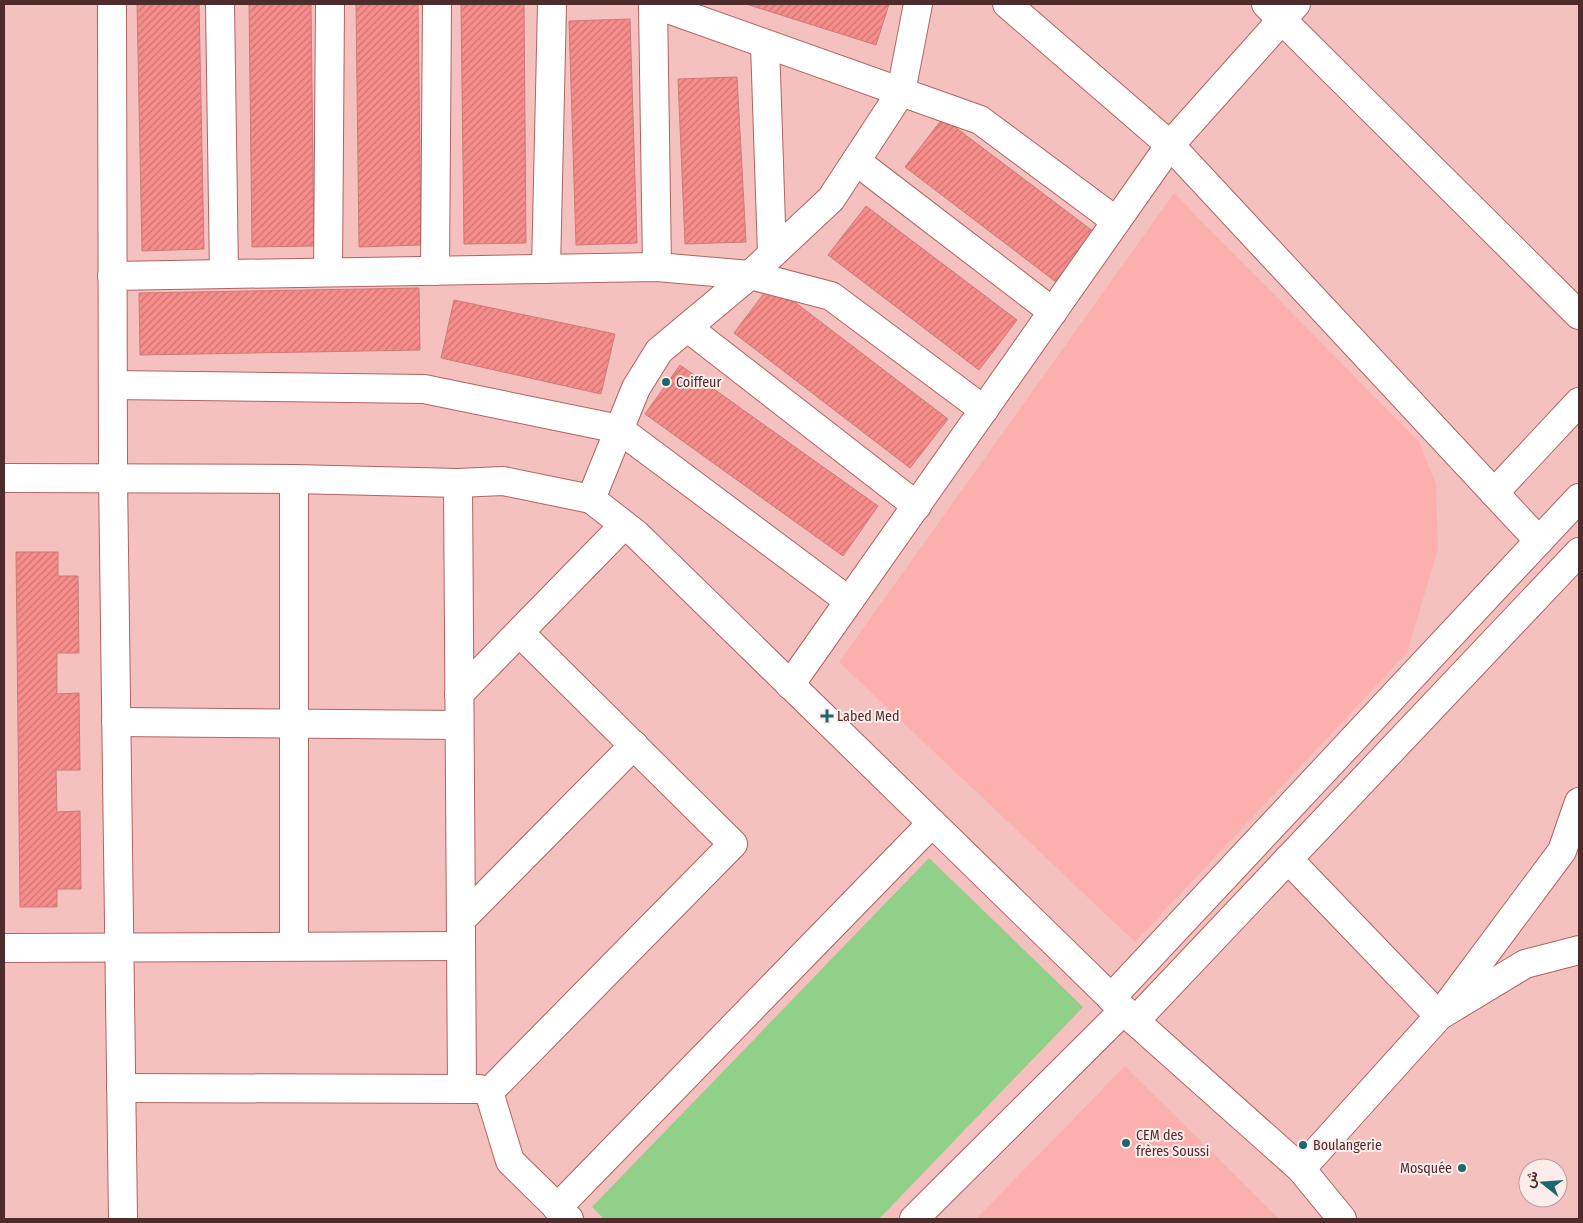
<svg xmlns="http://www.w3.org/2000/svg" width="1583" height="1223" viewBox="0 0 1583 1223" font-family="'Fira Sans Condensed',Vazirmatn,sans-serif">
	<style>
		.built { fill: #fbb0ad }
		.park { fill: #90d088 }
		.building { fill: url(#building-hatch); stroke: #cc7c79 }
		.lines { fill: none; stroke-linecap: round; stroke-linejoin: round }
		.minor-casing { stroke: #b06361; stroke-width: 30 }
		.minor { stroke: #fff; stroke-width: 28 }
		.poi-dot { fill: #1b686e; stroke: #feeceb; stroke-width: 2 }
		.labels { text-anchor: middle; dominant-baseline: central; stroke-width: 4; stroke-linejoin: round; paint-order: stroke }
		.poi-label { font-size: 14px; fill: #4e2c2b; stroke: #feeceb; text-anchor: start }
	</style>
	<defs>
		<pattern id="building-hatch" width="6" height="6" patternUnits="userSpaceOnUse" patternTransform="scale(1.25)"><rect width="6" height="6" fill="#f78d8b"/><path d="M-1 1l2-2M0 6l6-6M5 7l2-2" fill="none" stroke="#ca7372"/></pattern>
	</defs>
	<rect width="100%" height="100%" fill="#f5c1bf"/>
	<g class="built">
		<path d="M1174,193L1419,442L1436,484L1438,549L1407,653L1135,942L839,662Z"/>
		<path d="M1125,1066L1279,1219H976Z"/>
	</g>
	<path class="park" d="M929,858L1083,1007L879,1219H604L592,1207Z"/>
	<g class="building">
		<path d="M137,4H199L204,249L142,251Z"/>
		<path d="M249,4H311L314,246L252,247Z"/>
		<path d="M356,4H418L421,245L359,247Z"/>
		<path d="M461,4H524L526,243L464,244Z"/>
		<path d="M746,4H889L876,45Z"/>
		<path d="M630,19L637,243L576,245L569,21Z"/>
		<path d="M737,77L746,242L685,244L678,79Z"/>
		<path d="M943,118L1094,232L1056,282L905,167Z"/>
		<path d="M866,206L1017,320L979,370L828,255Z"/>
		<path d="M771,284L948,419L910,468L734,333Z"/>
		<path d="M419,288L420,350L140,355L139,293Z"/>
		<path d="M454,300L615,334L601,394L441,358Z"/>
		<path d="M680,365L878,506L843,556L645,414Z"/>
		<path d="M16,552H58V576H78L79,653H57V694L79,693L80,770H56L57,812L80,811L81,889H57V907H20Z"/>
	</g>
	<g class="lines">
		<defs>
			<g id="minor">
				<path d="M112,4L113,477L123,1219"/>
				<path d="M220,4L224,274"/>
				<path d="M653,4L657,267"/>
				<path d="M654,4L980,120L1116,221"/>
				<path d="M1007,4L1170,145L1539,541"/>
				<path d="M1266,4L1579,315"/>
				<path d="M765,44L772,254"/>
				<path d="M856,161L1053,312"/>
				<path d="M546,269L552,4"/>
				<path d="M435,271L437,4"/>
				<path d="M328,272L330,4"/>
				<path d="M112,276L657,267L750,275L831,296L984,410"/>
				<path d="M688,328L917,506"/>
				<path d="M113,385L424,389L619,429L849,601"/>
				<path d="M4,478L294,479L458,483L503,481L591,499L636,534L1135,1021L1301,1169L1342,1219"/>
				<path d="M458,483L462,1089"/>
				<path d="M1494,493L1579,402"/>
				<path d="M591,499L636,388L659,351L750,275L831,199L901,92L918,4"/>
				<path d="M520,633L733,844L489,1092L510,1161L569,1219"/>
				<path d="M790,685L1170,145L1296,4"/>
				<path d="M459,694L624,525"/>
				<path d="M116,722L459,725"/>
				<path d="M1288,859L1439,1016L1562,851L1579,802"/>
				<path d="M461,920L634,745"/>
				<path d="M294,946V479"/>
				<path d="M4,948L461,946"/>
				<path d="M1111,998L1579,498"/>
				<path d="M1135,1021L1579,552"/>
				<path d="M121,1088L479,1089"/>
				<path d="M1301,1169L1439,1016L1525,964L1579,950"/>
				<path d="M557,1208L932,823"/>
				<path d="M914,1219L1124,1010"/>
			</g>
		</defs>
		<use href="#minor" class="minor-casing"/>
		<use href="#minor" class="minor"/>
	</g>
	<g class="poi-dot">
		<circle cx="666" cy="382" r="5"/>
		<path d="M824.5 708.5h5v5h5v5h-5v5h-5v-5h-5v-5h5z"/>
		<circle cx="1126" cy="1143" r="5"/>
		<circle cx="1303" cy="1145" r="5"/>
		<circle cx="1462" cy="1168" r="5"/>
	</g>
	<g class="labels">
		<g class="poi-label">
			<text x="676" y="382">Coiffeur</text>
			<text x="837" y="716">Labed Med</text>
			<text x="1136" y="1135">CEM des<tspan x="1136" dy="16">frères Soussi</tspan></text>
			<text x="1313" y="1145">Boulangerie</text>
			<text x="1452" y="1168" text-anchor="end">Mosquée</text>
		</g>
	</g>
	<rect width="1583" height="1223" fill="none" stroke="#4e2c2b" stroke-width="10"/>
	<g transform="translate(1543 1183) rotate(287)"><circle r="24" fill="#feeceb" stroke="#b89f9e"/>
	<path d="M0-4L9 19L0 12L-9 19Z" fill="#1b686e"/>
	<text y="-8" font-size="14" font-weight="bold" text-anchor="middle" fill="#4e2c2b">ش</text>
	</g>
</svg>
